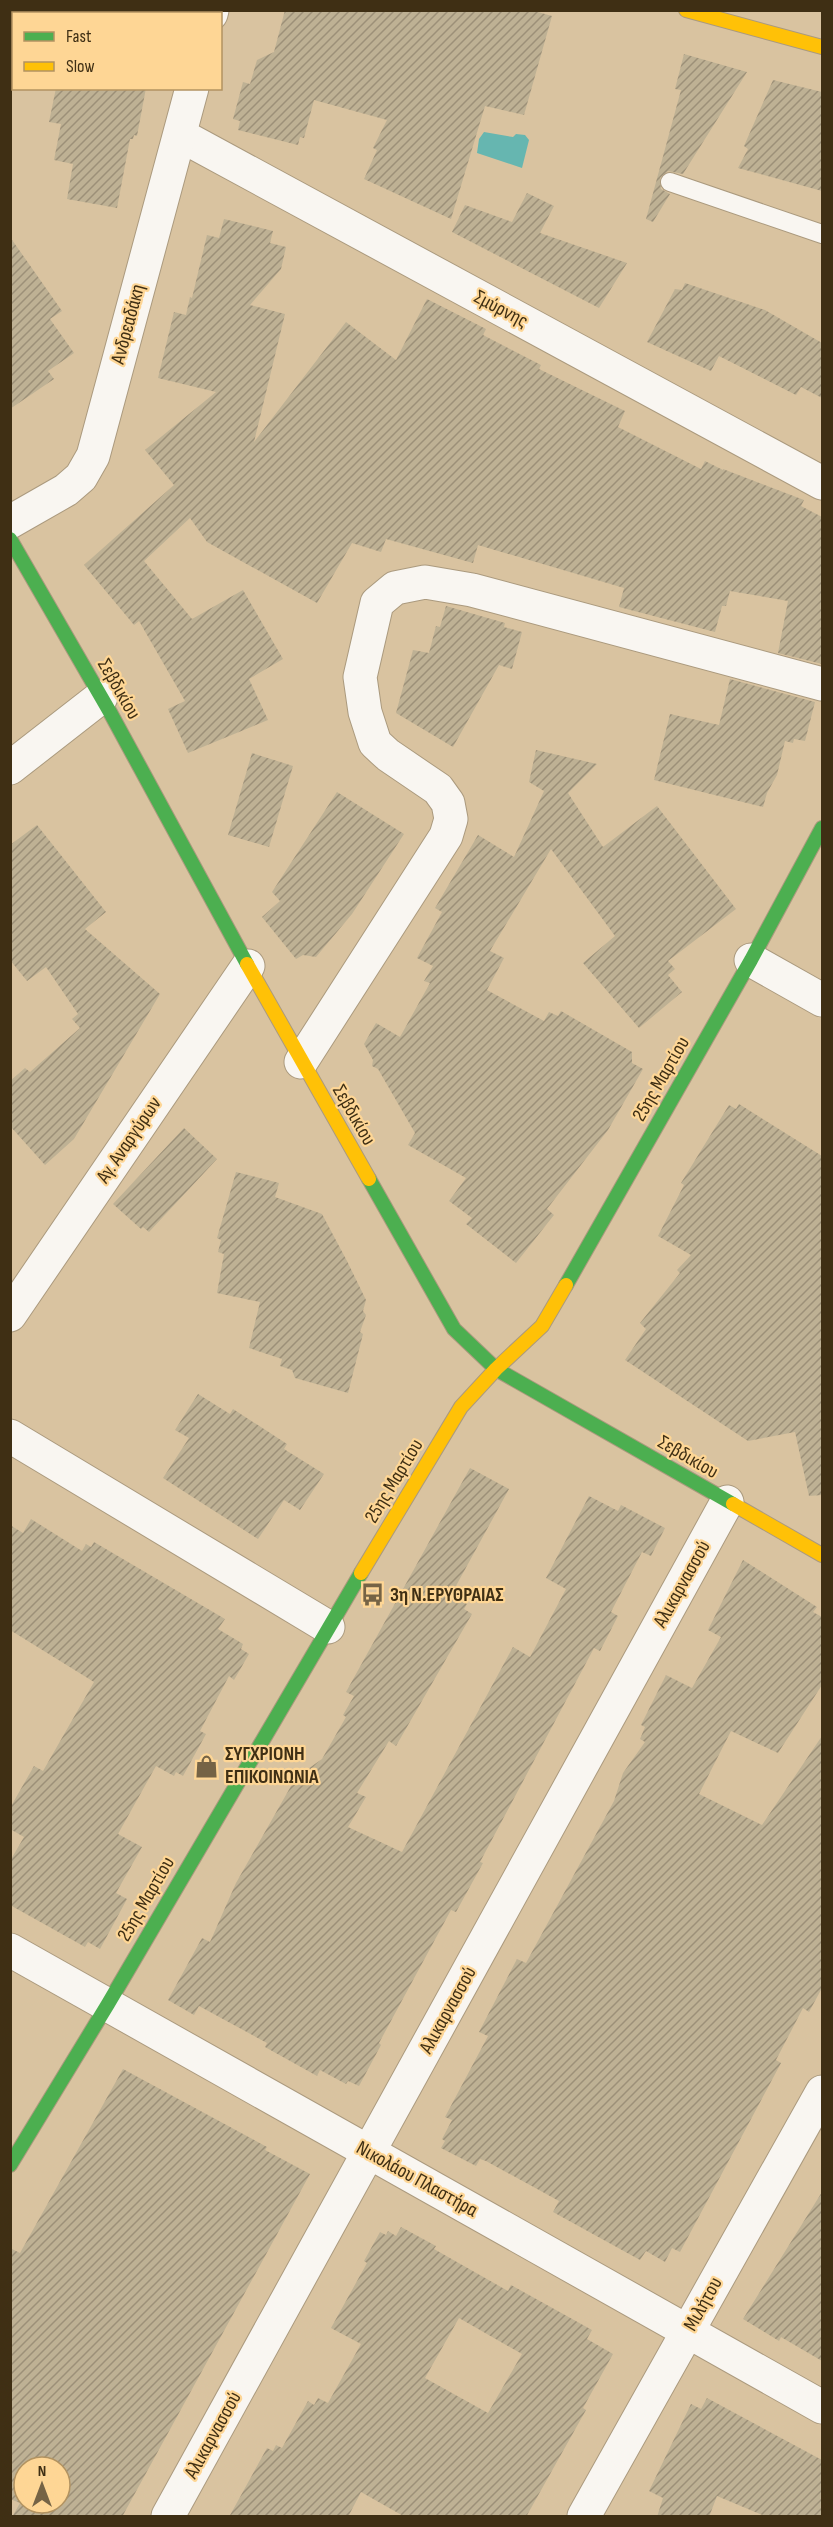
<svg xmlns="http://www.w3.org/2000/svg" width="833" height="2527" viewBox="0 0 833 2527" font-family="'Sofia Sans Condensed',sans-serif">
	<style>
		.water { fill: #66b6b0 }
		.building { fill: url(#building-hatch); fill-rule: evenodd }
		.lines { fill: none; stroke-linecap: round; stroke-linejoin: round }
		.lane-casing { stroke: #ab9a7e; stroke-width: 20 }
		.street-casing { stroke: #ab9a7e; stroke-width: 35 }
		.fast-casing { stroke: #ab9a7e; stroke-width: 16 }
		.slow-casing { stroke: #ab9a7e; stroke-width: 16 }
		.lane { stroke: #f9f6f1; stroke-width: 18 }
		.street { stroke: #f9f6f1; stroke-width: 33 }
		.fast { stroke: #4caf50; stroke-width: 14 }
		.slow { stroke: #ffc107; stroke-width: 14 }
		.labels { text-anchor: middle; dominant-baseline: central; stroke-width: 4.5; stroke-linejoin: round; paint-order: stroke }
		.street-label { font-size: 20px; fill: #3f2f14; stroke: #fed695 }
		.poi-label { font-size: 20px; font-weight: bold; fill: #3f2f14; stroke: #fed695; text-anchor: start }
	</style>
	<defs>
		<pattern id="building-hatch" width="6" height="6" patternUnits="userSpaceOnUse" patternTransform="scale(1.5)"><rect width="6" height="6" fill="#beb194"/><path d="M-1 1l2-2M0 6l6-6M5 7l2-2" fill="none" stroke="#9c9078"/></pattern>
	</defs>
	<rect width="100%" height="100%" fill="#d9c3a0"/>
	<path class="water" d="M484,132L513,137L516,134L525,135L529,140L522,168L477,153L479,139Z"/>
	<g class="building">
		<path d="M285,10H531L552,16L524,115L485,106L451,219L364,179L377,150L373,148L387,120L314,100L304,138L300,137L298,145L238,130L240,121L233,119L243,82L250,84L257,60L274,52Z"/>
		<path d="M684,54L747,72L683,174L668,171L660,178L661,189L670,194L653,222L646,219L681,90L675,89Z"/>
		<path d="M773,80L822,92V191L738,168L748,149L744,146Z"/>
		<path d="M56,88H146L137,136L134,135L133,139H130L117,208L67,199L73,164L54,160L61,124L49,122Z"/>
		<path d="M527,193L554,206L540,233L627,263L599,308L452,232L465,205L512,222Z"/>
		<path d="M224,219L273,231L270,243L286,247L281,269L250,305L285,314L254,442L346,322L396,360L427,299L486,329L483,335L541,365L539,369L625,411L618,427L701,469L705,461L723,470V469L804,500L801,506L822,517V664L778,653L788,601L730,591L726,606H722L715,632L619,607L624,588L478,545L473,563L386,539L381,552L352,543L317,603L207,542L190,518L144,561L192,619L243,590L283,659L249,679L268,720L188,753L168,709L185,701L139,621L134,625L84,565L174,485L145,450L216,392L158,378L174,312L186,315L190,297L192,298L207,235L219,238Z"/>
		<path d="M10,237L62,311L50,319L74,353L48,371L54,379L10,409Z"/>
		<path d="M685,283L765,310L822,343V398L801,387L796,395L719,356L711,371L647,342L675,289L682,290Z"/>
		<path d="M446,606L505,623L504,627L522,632L512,669L499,665L453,747L396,713L413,650L429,653L436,626L440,627Z"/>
		<path d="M730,679L815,702L805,741L794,739L793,743L785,741L777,775L767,793L763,807L654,780L670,714L719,725Z"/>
		<path d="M536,750L597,764L568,793L603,847L657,806L736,909L668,961L675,969L668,975L682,992L639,1028L583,963L615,936L551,849L490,951L504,958L487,990L544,1021L549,1012L558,1016L561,1011L632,1052V1063L643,1069L608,1130L547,1209L554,1215L516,1263L466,1224L472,1218L449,1201L466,1178L408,1145L415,1133L378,1069L372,1066L373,1060L364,1044L376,1023L400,1037L430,983L424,981L433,966L417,958L442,912L435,908L478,835L514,857L544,791L529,782Z"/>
		<path d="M252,753L293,766L269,847L228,835Z"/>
		<path d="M337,792L404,834L352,914L316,957L303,955L296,959L262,917L280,901L272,892Z"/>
		<path d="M37,825L106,912L85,929L160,994L74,1139L45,1165L10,1126V1081L25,1068L30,1072L80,1028L72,1019L78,1014L46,967L27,981L10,960V845Z"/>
		<path d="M739,1104L822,1156V1495L809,1496L795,1432L748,1441L625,1360L646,1329L640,1323L680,1273L677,1270L691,1255L658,1236L684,1185L681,1183L729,1105L736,1109Z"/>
		<path d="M184,1128L217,1159L149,1232L143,1227L141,1229L113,1204Z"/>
		<path d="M236,1172L279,1183L275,1197L322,1214L347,1261L366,1300L363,1311L366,1315L360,1332L363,1334L348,1393L295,1378L292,1370L280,1366L282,1359L249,1348L260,1302L217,1293L224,1254L218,1252L221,1240L217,1238Z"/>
		<path d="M198,1394L230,1414L233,1409L287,1444L284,1449L324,1474L300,1510L284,1500L258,1539L163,1478L189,1438L175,1430Z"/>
		<path d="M470,1468L509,1489L451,1595L467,1604L464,1609L472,1614L396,1746L389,1741L357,1793L366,1797L348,1827L402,1852L513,1647L530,1657L566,1589L546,1578L589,1496L618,1511L621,1505L665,1528L651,1556L642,1552L611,1612L618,1616L600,1651L594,1648L480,1862L483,1863L456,1912L451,1910L379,2043L381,2045L359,2086L348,2081L346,2084L320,2070L317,2076L265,2047L267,2043L199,2006L194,2015L168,2000L202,1938L210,1942L236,1883L291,1786L298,1776L322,1759L346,1717L343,1715L354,1696L346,1692Z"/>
		<path d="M31,1519L82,1551L86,1544L91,1547L94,1542L225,1619L218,1629L243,1644L241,1649L249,1654L234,1680L229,1676L200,1731L206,1734L183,1776L176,1772L174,1776L156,1766L118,1834L142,1847L116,1893L127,1899L100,1949L88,1942L85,1947L10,1905V1861L24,1837L10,1829V1808L34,1766L43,1771L94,1682L10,1630V1525L23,1533Z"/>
		<path d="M743,1560L817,1607L813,1612L822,1617V1685L778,1753L731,1731L699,1794L762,1825L822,1736V1988L809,2012L803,2008L776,2060L781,2063L680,2252L672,2248L665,2262L646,2251L640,2260L553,2212L559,2201L486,2161L480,2159L476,2166L441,2148L445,2141L442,2139L452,2120L445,2117L488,2036L479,2032L517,1959L526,1963L614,1801L623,1773L645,1742L640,1739L645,1727L641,1725L666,1675L692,1688L721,1637L708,1630Z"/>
		<path d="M123,2069L267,2147L265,2150L310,2174L122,2517H12L20,2503L10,2499V2248L20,2253ZM24,2467H60V2503H24Z"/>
		<path d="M822,2192V2361L781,2337L779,2341L743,2319Z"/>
		<path d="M401,2227L436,2246L434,2249L508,2291L511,2285L592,2330L587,2339L613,2354L583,2408L586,2410L526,2517H405L361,2492L348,2517H229L267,2448L273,2451L276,2445L282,2448L308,2401L314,2405L318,2398L328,2403L361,2344L331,2328L367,2263L364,2261L380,2232L386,2235L388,2231L396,2236ZM459,2318L522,2354L488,2413L425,2378Z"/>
		<path d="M707,2398L822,2460V2517H767L717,2496L709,2517H657L663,2498L649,2491L691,2404L701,2409Z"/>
	</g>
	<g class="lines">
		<defs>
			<path id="lane" d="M670,182L822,234"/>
			<g id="street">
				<path d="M211,14L212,10"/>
				<path d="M180,135L822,483"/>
				<path d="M10,522L66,490L81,477L93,456L192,88"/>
				<path d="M10,768L101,697"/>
				<path d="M751,960L822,1000"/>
				<path d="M301,1062L446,836L451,819L448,803L438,789L388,755L375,743L365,712L360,677L377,603L395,588L425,582L472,590L822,684"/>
				<path d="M10,1315L248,966"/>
				<path d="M10,1436L328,1627"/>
				<path d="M10,1950L822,2407"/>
				<path d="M168,2516L727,1502"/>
				<path d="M584,2516L822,2092"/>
			</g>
			<g id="fast">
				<path d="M10,539L111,714L247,964"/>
				<path d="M369,1179L454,1329L496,1369L733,1504"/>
				<path d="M566,1285L751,960L822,828"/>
				<path d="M10,2165L108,2004L361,1573"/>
			</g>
			<g id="slow">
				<path d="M686,10L822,47"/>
				<path d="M247,964L369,1179"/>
				<path d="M733,1504L822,1555"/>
				<path d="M361,1573L461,1407L496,1369L542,1326L566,1285"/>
			</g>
		</defs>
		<use href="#lane" class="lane-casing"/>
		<use href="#street" class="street-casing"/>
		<use href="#fast" class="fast-casing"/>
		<use href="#slow" class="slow-casing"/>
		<use href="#lane" class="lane"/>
		<use href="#street" class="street"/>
		<use href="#fast" class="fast"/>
		<use href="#slow" class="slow"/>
	</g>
	<defs>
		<symbol id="bus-bare" viewBox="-9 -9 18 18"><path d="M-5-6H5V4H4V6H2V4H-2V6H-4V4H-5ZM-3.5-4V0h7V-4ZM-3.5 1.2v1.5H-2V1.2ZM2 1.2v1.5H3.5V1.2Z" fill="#756345" stroke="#fed695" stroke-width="2.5" paint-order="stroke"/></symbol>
		<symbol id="shop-bare" viewBox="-9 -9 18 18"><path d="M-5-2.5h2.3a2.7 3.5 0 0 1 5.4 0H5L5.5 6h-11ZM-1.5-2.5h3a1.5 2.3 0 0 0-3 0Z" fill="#756345" stroke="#fed695" stroke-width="2.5" paint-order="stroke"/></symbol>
	</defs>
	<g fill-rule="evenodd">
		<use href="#bus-bare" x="356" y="1578" width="33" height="33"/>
		<use href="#shop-bare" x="190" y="1750" width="33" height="33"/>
	</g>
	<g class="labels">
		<g class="street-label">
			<text transform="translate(501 309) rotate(28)">Σμύρνης</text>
			<text transform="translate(128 324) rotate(-75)">Ανδρεαδάκη</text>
			<text transform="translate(119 689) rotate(60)">Σεβδικίου</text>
			<text transform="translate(661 1079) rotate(-60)">25ης Μαρτίου</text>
			<text transform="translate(354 1115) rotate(60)">Σεβδικίου</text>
			<text transform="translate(129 1140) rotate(-56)">Αγ. Αναργύρων</text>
			<text transform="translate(688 1457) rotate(30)">Σεβδικίου</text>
			<text transform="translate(394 1481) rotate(-59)">25ης Μαρτίου</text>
			<text transform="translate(682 1584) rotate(-61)">Αλικαρνασσού</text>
			<text transform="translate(146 1899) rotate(-60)">25ης Μαρτίου</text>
			<text transform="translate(448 2010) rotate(-61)">Αλικαρνασσού</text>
			<text transform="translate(417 2179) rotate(29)">Νικολάου Πλαστήρα</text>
			<text transform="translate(703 2304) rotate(-61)">Μιλήτου</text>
			<text transform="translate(213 2435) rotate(-61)">Αλικαρνασσού</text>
		</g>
		<g class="poi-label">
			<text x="390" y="1595">3η Ν.ΕΡΥΘΡΑΙΑΣ</text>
			<text x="225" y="1754">ΣΥΓΧΡΙΟΝΗ<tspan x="225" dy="23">ΕΠΙΚΟΙΝΩΝΙΑ</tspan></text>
		</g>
	</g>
	<rect width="833" height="2527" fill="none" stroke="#3f2f14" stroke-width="24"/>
	<rect x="12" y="12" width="210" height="78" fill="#fed695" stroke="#b29361" stroke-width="1.5"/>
	<rect x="24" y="32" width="30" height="9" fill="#4caf50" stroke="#b29361" stroke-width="1.5"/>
	<text x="66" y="42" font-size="18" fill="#3f2f14">Fast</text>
	<rect x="24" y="62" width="30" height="9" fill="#ffc107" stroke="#b29361" stroke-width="1.5"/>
	<text x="66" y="72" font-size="18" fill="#3f2f14">Slow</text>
	<g transform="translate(42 2485)"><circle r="28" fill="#fed695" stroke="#b29361" stroke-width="1.5"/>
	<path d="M0-4.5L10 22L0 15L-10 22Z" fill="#756345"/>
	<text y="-9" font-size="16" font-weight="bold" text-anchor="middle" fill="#3f2f14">N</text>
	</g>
</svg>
